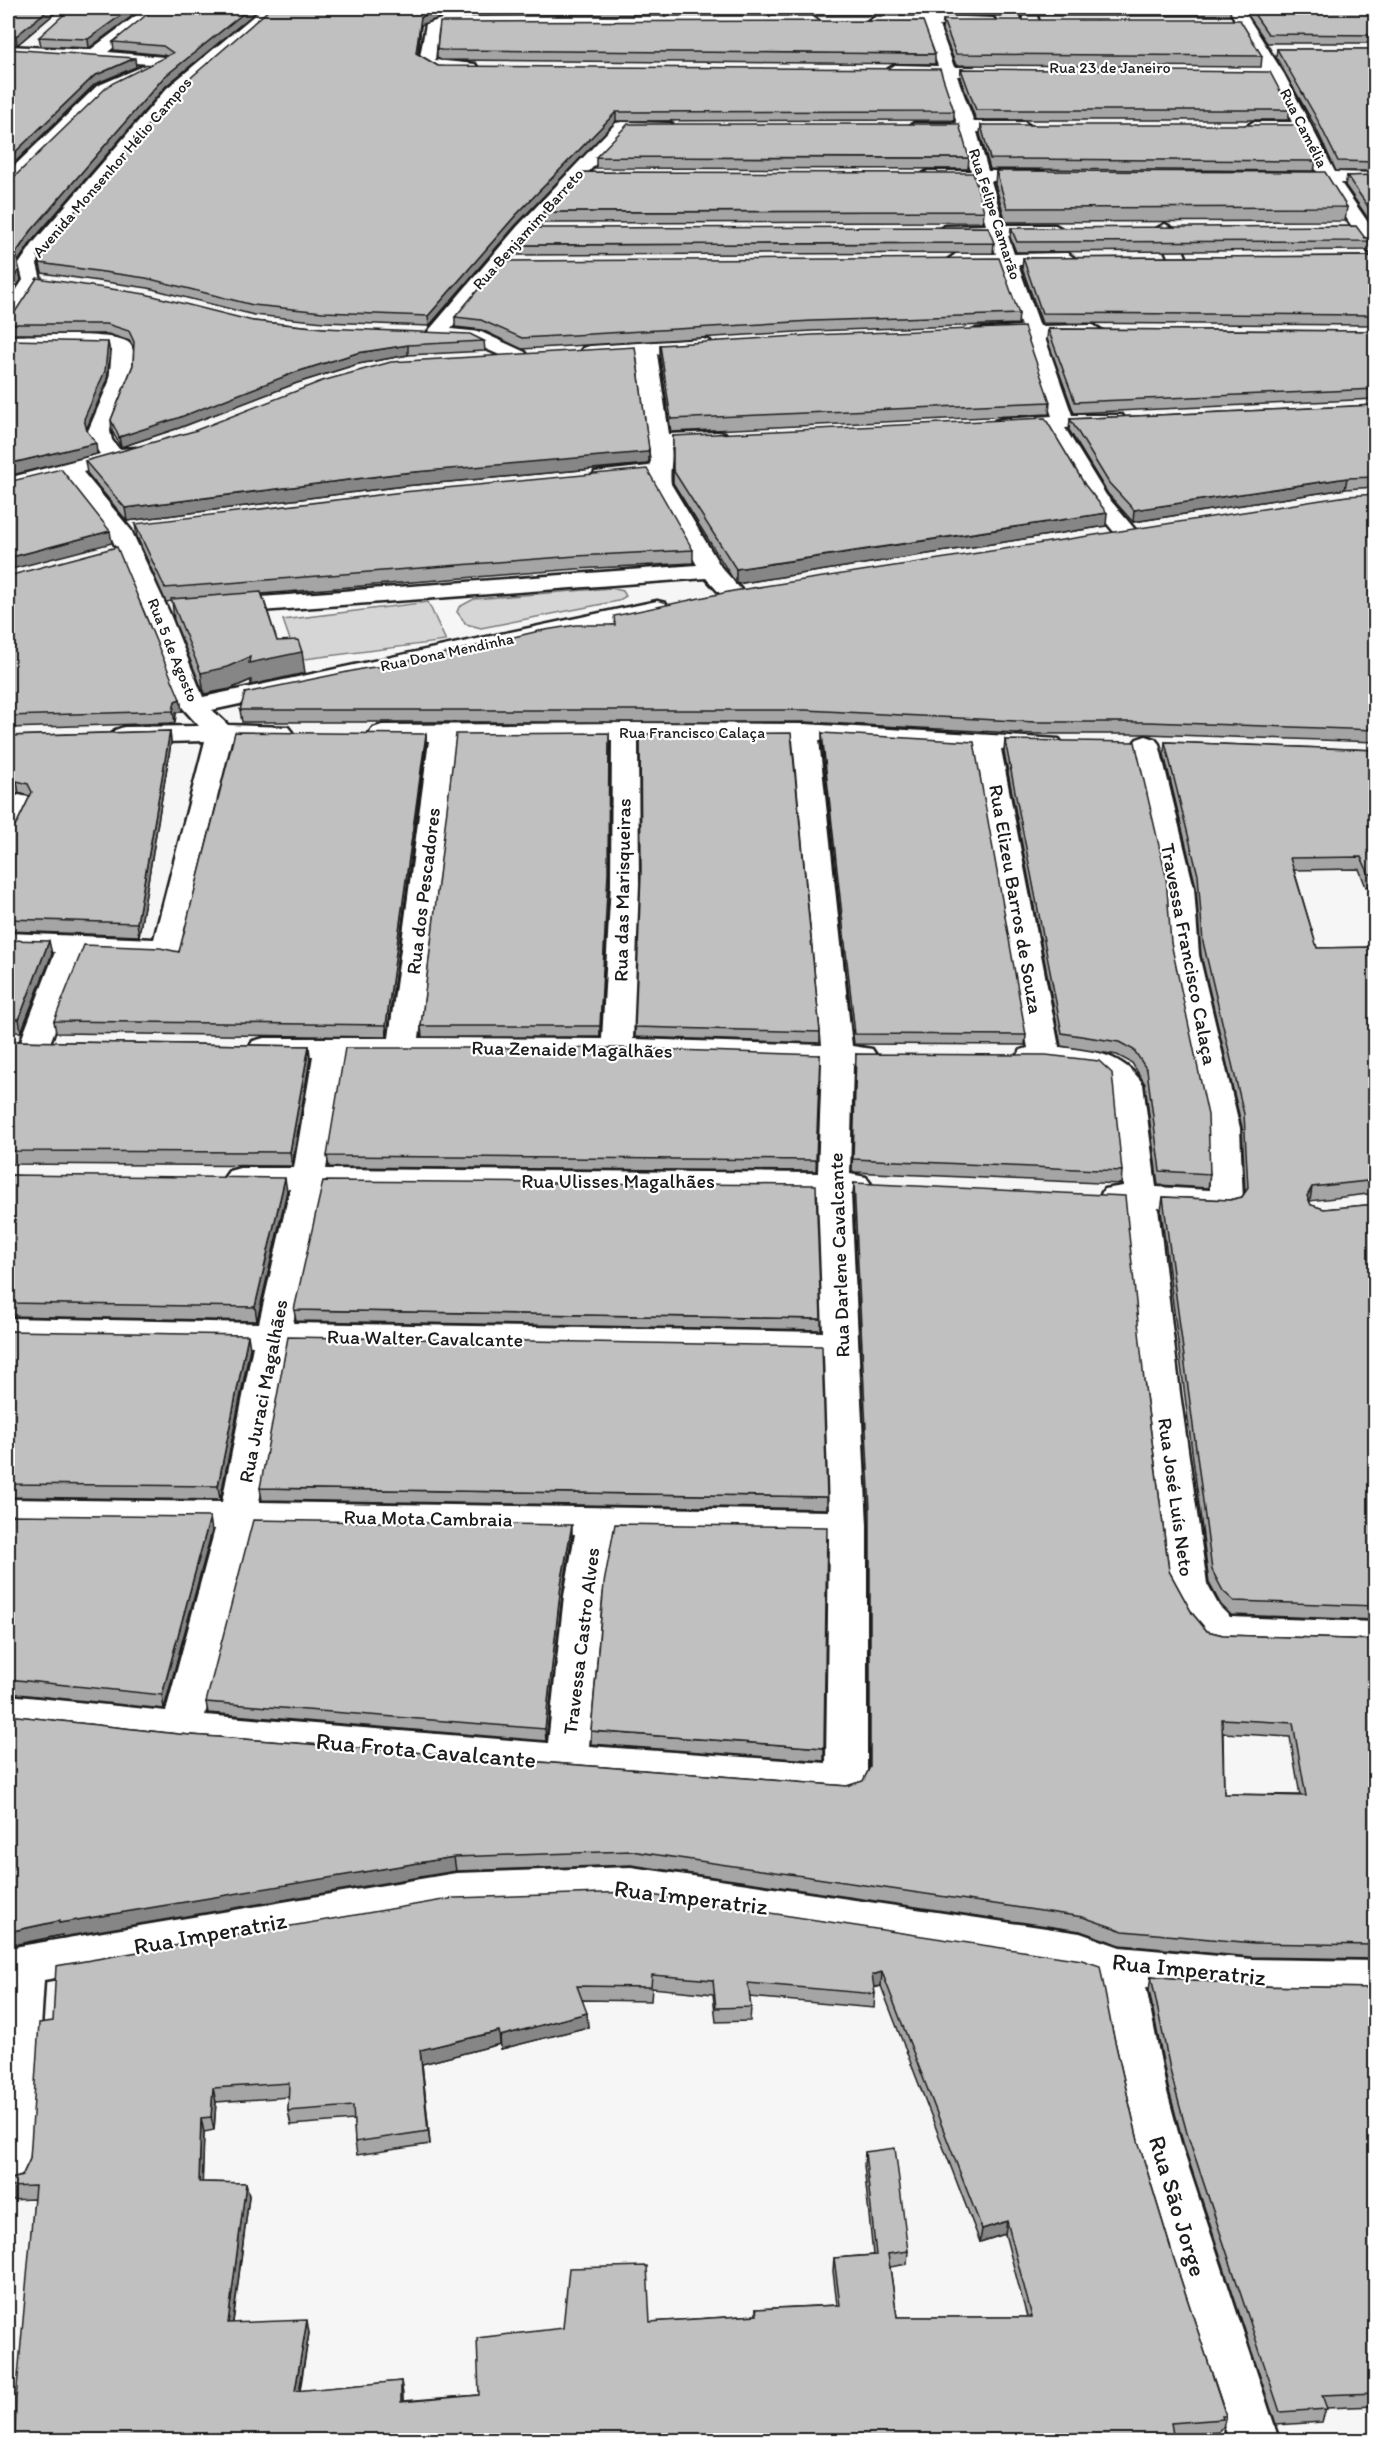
<svg xmlns="http://www.w3.org/2000/svg" width="1383" height="2448" viewBox="0 0 1383 2448" font-family="Itim,sans-serif">
	<style>
		.green { fill: #d6d6d6; stroke: #797979; stroke-width: 1.5 }
		.lines { fill: none; stroke-linecap: round; stroke-linejoin: round }
		.minor-casing { stroke: #1c1c1c; stroke-width: 5 }
		.minor { fill: #fff; fill-rule: evenodd }
		.wall { fill: #a5a5a5; stroke: #1c1c1c; stroke-width: 1.5; fill-rule: evenodd }
		.shaded-wall { fill: #868686; stroke: #1c1c1c; stroke-width: 1.5 }
		.building { fill: #c0c0c0; stroke: #1c1c1c; stroke-width: 1.5; fill-rule: evenodd }
		.labels { text-anchor: middle; dominant-baseline: central; stroke-width: 4.5; stroke-linejoin: round; paint-order: stroke }
		.far-street-label { font-size: 16px; fill: #1c1c1c; stroke: #fff }
		.street-label { font-size: 20px; fill: #1c1c1c; stroke: #fff }
		.near-street-label { font-size: 24px; fill: #1c1c1c; stroke: #fff }
	</style>
	<rect width="100%" height="100%" fill="#f6f6f6"/>
	<filter id="ink" filterUnits="userSpaceOnUse"><feTurbulence type="fractalNoise" baseFrequency=".0167" numOctaves="2"/><feDisplacementMap in="SourceGraphic" scale="12" xChannelSelector="R" yChannelSelector="G"/><feConvolveMatrix kernelMatrix="1 2 1 2 8 2 1 2 1" color-interpolation-filters="sRGB"/></filter>
	<g filter="url(#ink)">
		<g class="green">
			<path d="M611,588L623,591L626,596L618,601L481,628L466,624L457,612L459,607L474,599Z"/>
			<path d="M428,602L446,641L297,660L283,620Z"/>
		</g>
		<g class="lines">
			<defs>
				<g id="minor">
					<path d="M146,8H162L108,52L164,57L172,62L170,65L8,56V46L90,50Z"/>
					<path d="M263,8H278L179,94L48,250L37,264L41,280L15,321L8,323V303L23,280L19,264L34,242L167,88Z"/>
					<path d="M918,8H932L935,16L993,18L996,21L993,24L988,26H939L954,67H974L982,62H1261L1228,8H1242L1284,74L1335,172L1376,173V183H1341L1376,234V253L1369,252L1323,183L1285,182L1276,177L1285,172H1317L1297,132H1253L1245,127L1253,122H1292L1267,72H1012L1011,76L1005,78L957,76L974,122H1024L1032,127L1024,132H977L988,171H1041L1050,176L1041,181H991L1004,225H1055L1064,230L1055,235L1008,236L1014,254L1067,253L1076,259L1067,265H1018L1040,326L1093,325L1103,331L1093,337L1045,338L1072,415H1122L1125,419L1122,423L1115,425L1065,428L1106,495L1138,533L1135,538H1119L1086,498L1045,429H995L991,425L995,421L1002,419L1052,416L1025,338L976,337L973,333L976,329L1021,326L1000,265L956,266L947,260L956,254H996L990,236H945L936,231L945,226L986,225L974,181H928L919,176L928,171H971L960,133H914L906,128L914,123H957L941,76L895,75L887,70L895,65L938,66L924,26H877L869,21L877,16H920Z"/>
					<path d="M1019,8H1033L1039,21L1036,24H1026Z"/>
					<path d="M520,16H811L819,21L811,26L446,28L438,30L435,60L475,64L477,67L475,70L439,72L419,62L426,24L445,18Z"/>
					<path d="M146,65L152,67L154,70L152,73L109,92L14,185L8,186V172L97,86Z"/>
					<path d="M622,122L670,123L678,128L670,133L626,132L529,235L451,329L481,332L525,352L528,356L525,360H511L470,342L430,337L427,333L430,329L517,227L616,123Z"/>
					<path d="M1165,224L1174,229L1187,259L1185,263L1178,265L1169,259L1156,229Z"/>
					<path d="M8,336C29,336 116,331 129,343C137,350 132,370 130,379C126,398 112,412 110,431L112,440L119,449L136,448L139,453L136,458L83,472L131,530L169,612L203,697L657,601L665,603L669,608L665,613L657,615L212,710L228,725L288,727L292,732L288,737L231,741L180,948L176,954L166,957L84,954L50,1043L46,1049L35,1052L24,1049L20,1043L55,952L8,951V933L154,939L205,741L124,743L115,740L111,735L115,730L124,727L199,726L181,706L145,612L109,532L64,477L8,491V478L100,454L90,440L88,431L109,382L112,350L8,348Z"/>
					<path d="M703,339L710,341L713,345L710,349L657,354L669,434L717,432L725,433L728,438L725,443L671,447C673,460 669,471 671,484L721,567L744,593L740,598H724L706,578L220,614L212,612L208,607L212,602L220,600L697,565L648,479L603,484L595,482L592,477L595,472L649,466L651,461L637,355L590,358L583,356L580,352L583,348L590,346Z"/>
					<path d="M625,723L805,724L1059,739L1063,744L1059,749L1050,752L1001,749L1059,1047C1092,1049 1124,1055 1143,1084L1156,1187L1210,1190L1208,1128L1171,955L1166,888L1133,744L1137,739L1146,736L1155,739L1159,744L1194,888L1199,955L1240,1128L1243,1201L1239,1208L1227,1211L1158,1208L1180,1393L1207,1584L1219,1606L1230,1617L1376,1622V1652L1220,1647L1206,1643L1191,1626L1169,1584L1144,1393L1125,1207L1104,1203L1100,1196L1104,1189L1123,1186L1113,1086C1088,1058 1053,1070 1021,1062L1017,1056L1021,1050L1028,1048L975,748L819,740L852,1046L872,1049L876,1055L872,1061L853,1064L850,1174L866,1177L871,1184L866,1191L851,1194L867,1525V1781L861,1793L846,1798L181,1746L8,1727V1695L166,1711L215,1529L8,1526V1499L222,1502L253,1346L8,1342V1318L259,1323L290,1189L240,1188L229,1185L224,1178L229,1171L240,1168H294L313,1056H264L253,1053L249,1047L253,1041L264,1038H389L429,741L373,738L369,733L373,728L382,725ZM612,740L611,884L602,1039L419,1038L455,741ZM638,740H793L822,1045L633,1039L639,884ZM344,1056L617,1057L822,1063L818,1173L326,1169ZM322,1189L818,1194L823,1332L293,1323ZM288,1346L824,1355L829,1511L259,1502ZM253,1529L575,1534L564,1596L548,1743L205,1715ZM613,1535L829,1538L826,1763L589,1746L602,1596Z"/>
					<path d="M19,795L28,797L32,803L18,835L8,837V800Z"/>
					<path d="M631,1867L1080,1933L1120,1947L1251,1959L1376,1961V1999L1251,1997L1146,1987L1166,2088L1182,2147L1279,2440H1229C1178,2288 1124,2137 1100,1978L1080,1971L631,1903L456,1909L44,1980L32,2172L25,2187L8,2193V1948L456,1873Z"/>
				</g>
			</defs>
			<use href="#minor" class="minor-casing"/>
			<use href="#minor" class="minor"/>
		</g>
		<g class="wall">
			<path d="M8,8H61L17,45L8,44Z"/>
			<path d="M143,8L89,48L41,46L39,37Z"/>
			<path d="M261,8L166,86L32,241L17,262L21,280L8,300V179L14,177L166,56L164,55L114,50L113,42Z"/>
			<path d="M271,8H918V16H444L421,25L418,54L438,66L954,111V120L616,121L515,226L429,326L324,322L254,315L148,288L42,273L38,255Z"/>
			<path d="M934,8H1231L1230,16H938Z"/>
			<path d="M1243,8H1376V43H1267Z"/>
			<path d="M943,20L1262,56L1261,67L956,65L942,30Z"/>
			<path d="M437,49L935,54V64L441,60L437,58Z"/>
			<path d="M1277,49H1376V171H1336L1315,126L1276,57Z"/>
			<path d="M961,69L1290,110L1288,120H976L960,78Z"/>
			<path d="M981,125L1316,161L1314,171L990,169L980,134Z"/>
			<path d="M596,157L969,158L968,169L596,168Z"/>
			<path d="M996,171L1347,207L1345,221L1006,222L995,184Z"/>
			<path d="M1376,175V230L1345,185L1347,176Z"/>
			<path d="M984,211L983,222L543,223V212Z"/>
			<path d="M1011,228L1376,238V250L1016,252L1010,237Z"/>
			<path d="M994,243L993,253L516,255L515,245Z"/>
			<path d="M1376,256V325L1042,323L1022,268L1023,258Z"/>
			<path d="M8,314L253,321L323,328L484,341L485,351L408,355L358,364L297,383L179,428L121,447L112,431L111,420L133,365L134,349L130,341L108,334H8Z"/>
			<path d="M1019,314L1018,324L812,331L522,349L482,330L455,327V317Z"/>
			<path d="M1048,329L1376,331V399L1074,413L1047,339Z"/>
			<path d="M660,345L1050,402L1049,414L671,432L660,357Z"/>
			<path d="M1376,405V487L1345,489L1133,522L1108,494L1069,430L1070,419Z"/>
			<path d="M673,436L1106,526L736,584L673,483Z"/>
			<path d="M649,449V461L647,464L404,486L127,521L87,473L85,461Z"/>
			<path d="M1376,494V742L1146,734H1034L805,722H242L240,710L392,665L614,625Z"/>
			<path d="M135,524L693,550V563L576,569L262,594L277,641L305,673L251,685V680L230,689L204,694L174,620L172,601L166,602L137,537Z"/>
			<path d="M8,576L180,699L182,711L176,713L175,723L8,728Z"/>
			<path d="M170,731L171,743L139,936L8,931V827L16,825L30,796L19,793L8,799V736Z"/>
			<path d="M822,733L1026,1035L1025,1045L854,1044L822,742Z"/>
			<path d="M426,734V744L387,1037L56,1033L54,1021L179,952Z"/>
			<path d="M1005,740L1171,943L1210,1174L1208,1188L1158,1185L1145,1084L1132,1063L1117,1055L1061,1046L1004,752Z"/>
			<path d="M1165,742L1376,750V886L1366,887L1359,869L1294,870L1317,948L1376,947V1193L1309,1201L1311,1205L1324,1209L1376,1204V1620L1231,1615L1221,1605L1209,1583L1161,1210L1163,1197L1230,1200L1242,1197L1245,1192L1242,1127L1201,955L1196,887L1164,754Z"/>
			<path d="M641,874L820,1032V1043L635,1037Z"/>
			<path d="M609,884L600,1037H422L421,1026Z"/>
			<path d="M8,940L52,954L21,1032H8Z"/>
			<path d="M8,1041L309,1046L310,1059L292,1166L8,1164Z"/>
			<path d="M856,1054L1122,1171L1121,1184L852,1172Z"/>
			<path d="M820,1055L816,1171L329,1167L327,1156Z"/>
			<path d="M8,1175L287,1191L257,1321L8,1316Z"/>
			<path d="M854,1183L1144,1380L1169,1571L1192,1613L1207,1631L1223,1635L1376,1640V1959L1251,1957L1120,1945L1080,1931L631,1865L456,1871L62,1937V1935L8,1946V1715L178,1734L847,1786L863,1781L869,1769V1525L853,1196ZM1223,1733L1290,1737L1300,1795L1224,1794Z"/>
			<path d="M294,1310L821,1319V1330L296,1321Z"/>
			<path d="M8,1331L250,1348L220,1500L8,1497Z"/>
			<path d="M260,1488L827,1497V1509L262,1500Z"/>
			<path d="M8,1515L212,1531L164,1709L8,1693Z"/>
			<path d="M572,1536L562,1596L546,1741L208,1713L206,1702Z"/>
			<path d="M591,1731L824,1748V1761L591,1744Z"/>
			<path d="M631,1892L1111,2024L1138,2141L1173,2256L1226,2416L1223,2428L1220,2429L1219,2432L1173,2436L15,2440L34,2199L8,2200V2180L22,2176L30,2159L53,2021ZM881,1986L980,2242L1005,2234L1027,2317H897L890,2267L907,2264L908,2251L865,2152L864,2165L873,2255L834,2258L833,2271L837,2305L756,2309V2315L650,2322L479,2395L403,2401L401,2381L300,2391L309,2333L233,2323L249,2196L246,2183L202,2182L204,2132L214,2130L216,2102L289,2097L288,2111L291,2125L354,2120L355,2142L357,2155L430,2144L422,2064L500,2044L501,2049L588,2027L582,2000L651,2001L652,1988L713,1994L716,2022L750,2021L751,2007L749,1997L874,2008L875,1994L874,1988Z"/>
			<path d="M1151,1976L1254,1986L1376,1988V2406L1326,2408L1322,2422L1276,2425L1184,2146L1168,2087L1149,1990Z"/>
		</g>
		<g class="shaded-wall">
			<path d="M50,8H61L17,45L16,36Z"/>
			<path d="M131,8H143L89,48L88,39Z"/>
			<path d="M250,8H261L166,86L32,241L17,263L16,253L31,231L164,77Z"/>
			<path d="M444,8V16L421,25L417,62L416,53L421,17Z"/>
			<path d="M135,58L136,67L95,84L8,169V159L94,76Z"/>
			<path d="M616,112V121L515,226L429,326L428,316L515,216Z"/>
			<path d="M19,270L21,280L8,300V287Z"/>
			<path d="M108,342L110,352L107,381L86,430L84,419Z"/>
			<path d="M408,345V355L358,364L297,383L179,428L121,447L119,437L296,372L357,353Z"/>
			<path d="M96,443L97,454L8,476V464Z"/>
			<path d="M649,449V461L647,464L404,486L127,521L125,508L403,473Z"/>
			<path d="M1347,478L1345,489L1133,522L1134,510Z"/>
			<path d="M1107,513L1106,526L736,584V569Z"/>
			<path d="M110,531L112,543L8,570V558Z"/>
			<path d="M302,652L305,673L251,685V680L230,689L204,694L201,673L250,657Z"/>
			<path d="M180,699L182,711L176,713L175,723L173,711L175,701Z"/>
			<path d="M170,731L171,743L139,936L137,923Z"/>
			<path d="M609,733V884L600,1037V1026Z"/>
			<path d="M426,734V744L387,1037L386,1025Z"/>
			<path d="M17,781L19,793L8,799V786Z"/>
			<path d="M49,941L52,954L21,1032L19,1019Z"/>
			<path d="M309,1046L310,1059L292,1166L290,1152Z"/>
			<path d="M285,1178L287,1191L257,1321L255,1307Z"/>
			<path d="M1312,1187L1310,1201L1304,1209L1307,1196Z"/>
			<path d="M248,1335L250,1348L220,1500L218,1486Z"/>
			<path d="M210,1517L212,1531L164,1709L162,1695Z"/>
			<path d="M572,1525V1536L562,1596L546,1741L545,1729L561,1584Z"/>
			<path d="M454,1857L456,1871L62,1937V1935L8,1946V1932L59,1921Z"/>
			<path d="M882,1972L881,1986L871,1988L872,1975Z"/>
			<path d="M587,2013L588,2027L501,2049L500,2036Z"/>
			<path d="M499,2031L500,2044L422,2064L430,2144L420,2050Z"/>
			<path d="M213,2088L216,2102L214,2130L211,2117Z"/>
			<path d="M201,2118L204,2132L202,2195L199,2182Z"/>
			<path d="M246,2183L249,2196L231,2336L228,2323Z"/>
			<path d="M1007,2221L1005,2234L980,2242L982,2229Z"/>
			<path d="M307,2320L309,2333L297,2404L295,2391Z"/>
			<path d="M401,2381L403,2394V2414L401,2402Z"/>
		</g>
		<g class="building">
			<path d="M8,8H50L16,36H8Z"/>
			<path d="M71,8H131L88,39L39,37Z"/>
			<path d="M155,8H250L164,77L31,231L16,253L19,270L8,287V179L14,177L109,85L173,53L163,46L113,42Z"/>
			<path d="M271,8H444L421,17L416,53L438,66L940,69L954,111L616,112L515,216L428,316L323,312L253,305L146,278L40,263L38,255L180,87Z"/>
			<path d="M1250,8H1376V35L1268,34Z"/>
			<path d="M943,20H1240L1262,56L956,54Z"/>
			<path d="M923,21L935,54L441,50L437,49L440,22Z"/>
			<path d="M8,49L135,58L94,76L8,159Z"/>
			<path d="M1277,49H1376V162L1338,161L1316,117Z"/>
			<path d="M961,69L1270,72L1290,110H976Z"/>
			<path d="M628,124H959L969,158L596,157Z"/>
			<path d="M981,125H1297L1316,161L990,159Z"/>
			<path d="M996,171L1325,172L1347,207L1007,208Z"/>
			<path d="M582,172L973,173L984,211L543,212Z"/>
			<path d="M1376,175V218L1347,176Z"/>
			<path d="M1356,226L1365,238H1376V241L1017,242L1011,228Z"/>
			<path d="M988,227L994,243L515,245L529,228Z"/>
			<path d="M1376,256V315L1042,313L1023,258Z"/>
			<path d="M999,258L1019,314L812,321L522,338L481,320L455,317L502,261Z"/>
			<path d="M37,278L145,294L253,321L323,328L470,334L484,341L408,345L357,353L296,372L178,418L119,437L111,420L133,365L134,342L129,331L107,324H8V314L15,312Z"/>
			<path d="M1024,327L1050,402L671,419L660,345L812,335Z"/>
			<path d="M1048,329L1376,331V389L1075,402Z"/>
			<path d="M8,340L108,342L105,371L84,419L87,431L96,443L8,464Z"/>
			<path d="M635,347L649,449L647,452L403,473L125,508L85,461L194,431L322,381L391,362Z"/>
			<path d="M1376,405V477L1347,478L1134,510L1109,483L1070,419Z"/>
			<path d="M1045,418L1085,485L1107,513L736,569L673,470V436Z"/>
			<path d="M61,469L110,531L8,558V482Z"/>
			<path d="M647,469L693,550L576,556L165,588L135,524L403,492Z"/>
			<path d="M1376,494V730L1148,722H1035L806,710H240L245,693L367,668L392,665L394,662L426,658L539,631L576,625H615L614,616L733,591L1347,496Z"/>
			<path d="M117,547L180,699L175,701L173,711L8,716V576Z"/>
			<path d="M261,592L277,641L298,640L302,652L249,663L250,657L227,667L201,673L171,599Z"/>
			<path d="M170,731L137,923L8,919V827L16,825L32,792L28,784L17,781L8,786V736Z"/>
			<path d="M235,732L426,734L386,1025L54,1021L84,945L160,948L179,952Z"/>
			<path d="M609,733L608,873L600,1026H421L456,734Z"/>
			<path d="M791,733L820,1032L635,1027L641,874L640,734Z"/>
			<path d="M822,733L974,742L1026,1035L855,1034Z"/>
			<path d="M1005,740L1135,742L1166,876L1171,943L1208,1115L1210,1174L1160,1171L1147,1070L1134,1050L1119,1042L1062,1033Z"/>
			<path d="M1165,742L1376,750V874H1369L1361,857L1290,858L1317,948L1376,947V1180L1312,1187L1307,1196L1311,1205L1324,1209L1376,1204V1606L1234,1601L1223,1591L1212,1570L1163,1197L1230,1200L1242,1197L1248,1188L1244,1114L1203,942L1198,875Z"/>
			<path d="M8,940L49,941L19,1019H8Z"/>
			<path d="M8,1041L309,1046L290,1152L8,1151Z"/>
			<path d="M345,1048H617L820,1055L816,1160L327,1156Z"/>
			<path d="M856,1054L1046,1055L1099,1061L1112,1073L1122,1171L853,1159Z"/>
			<path d="M8,1175L285,1178L255,1307L8,1303Z"/>
			<path d="M323,1181L816,1185L821,1319L294,1310Z"/>
			<path d="M854,1183L1125,1196L1144,1380L1169,1571L1192,1613L1207,1631L1223,1635L1376,1640V1945L1254,1943L1123,1931L1083,1917L631,1851L454,1857L59,1923V1921L8,1932V1715L178,1734L847,1786L863,1781L870,1767V1511ZM1222,1719L1293,1723L1306,1796L1224,1794Z"/>
			<path d="M8,1331L248,1335L218,1486L8,1484Z"/>
			<path d="M288,1337L822,1346L827,1497L260,1488Z"/>
			<path d="M8,1515L210,1517L162,1695L8,1679Z"/>
			<path d="M253,1520L572,1525L561,1584L545,1729L206,1702Z"/>
			<path d="M615,1524L827,1527L824,1748L591,1731L604,1583Z"/>
			<path d="M631,1892L1082,1960L1100,1966L1111,2024L1138,2141L1173,2256L1226,2416H1222L1223,2419L1171,2423L1174,2440H15L16,2399L35,2186L8,2187V2180L22,2176L30,2159L39,2023L53,2021L56,1966L455,1898ZM882,1972L982,2229L1007,2221L1032,2317H897L888,2254L908,2251L895,2148L865,2152L876,2255L834,2258L840,2305L756,2309L757,2315L650,2322L647,2266L569,2268L563,2328L477,2338L479,2395L401,2402V2381L295,2391L307,2320L228,2323L246,2183L199,2182L201,2118L211,2117L213,2088L289,2083L288,2111L353,2106L355,2142L428,2131L420,2050L499,2031L500,2036L587,2013L577,1986L651,1987L652,1975L713,1980L716,2008L751,2007L748,1983L875,1994L872,1975Z"/>
			<path d="M1151,1976L1254,1986L1376,1988V2158H1371L1376,2171V2393L1322,2395L1327,2409L1280,2412L1187,2133L1171,2074Z"/>
		</g>
	</g>
	<g class="labels">
		<g class="far-street-label">
			<text x="1110" y="67">Rua 23 de Janeiro</text>
			<text transform="translate(1304 128) rotate(63)">Rua Camélia</text>
			<text transform="translate(112 167) rotate(-49)">Avenida Monsenhor Hélio Campos</text>
			<text transform="translate(995 214) rotate(72)">Rua Felipe Camarão</text>
			<text transform="translate(528 229) rotate(-48)">Rua Benjamim Barreto</text>
			<text transform="translate(173 650) rotate(68)">Rua 5 de Agosto</text>
			<text transform="translate(447 652) rotate(-12)">Rua Dona Mendinha</text>
			<text x="692" y="732">Rua Francisco Calaça</text>
		</g>
		<g class="street-label">
			<text transform="translate(622 890) rotate(-89)">Rua das Marisqueiras</text>
			<text transform="translate(423 891) rotate(-83)">Rua dos Pescadores</text>
			<text transform="translate(1016 899) rotate(80)">Rua Elizeu Barros de Souza</text>
			<text transform="translate(1189 954) rotate(79)">Travessa Francisco Calaça</text>
			<text transform="translate(572 1049) rotate(1)">Rua Zenaide Magalhães</text>
			<text x="618" y="1181">Rua Ulisses Magalhães</text>
			<text transform="translate(839 1255) rotate(-92)">Rua Darlene Cavalcante</text>
			<text transform="translate(425 1338) rotate(1)">Rua Walter Cavalcante</text>
			<text transform="translate(263 1391) rotate(-79)">Rua Juraci Magalhães</text>
			<text transform="translate(1176 1497) rotate(82)">Rua José Luís Neto</text>
			<text transform="translate(428 1518) rotate(1)">Rua Mota Cambraia</text>
			<text transform="translate(581 1641) rotate(-83)">Travessa Castro Alves</text>
		</g>
		<g class="near-street-label">
			<text transform="translate(426 1750) rotate(5)">Rua Frota Cavalcante</text>
			<text transform="translate(691 1897) rotate(7)">Rua Imperatriz</text>
			<text transform="translate(210 1933) rotate(-10)">Rua Imperatriz</text>
			<text transform="translate(1189 1969) rotate(6)">Rua Imperatriz</text>
			<text transform="translate(1178 2206) rotate(73)">Rua São Jorge</text>
		</g>
	</g>
	<rect width="1383" height="2448" fill="none" stroke="#fff" stroke-width="30"/>
	<rect x="15" y="15" width="1353" height="2418" fill="none" stroke="#1c1c1c" stroke-width="2" filter="url(#ink)"/>
</svg>
